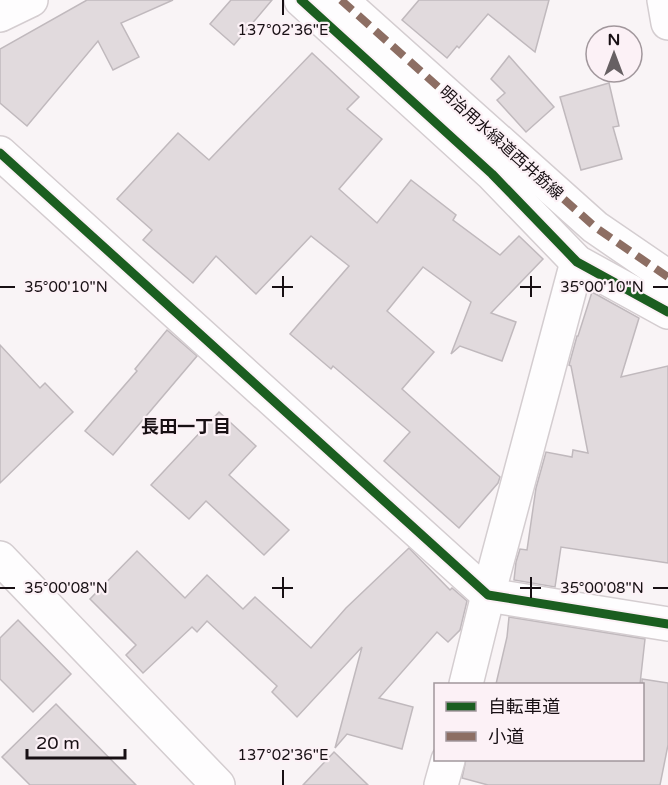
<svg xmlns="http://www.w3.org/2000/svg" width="668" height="785" viewBox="0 0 668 785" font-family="'Varela Round','Noto Sans JP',sans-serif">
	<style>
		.building { fill: #e1dadd; stroke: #c0b9bd; stroke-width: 1.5 }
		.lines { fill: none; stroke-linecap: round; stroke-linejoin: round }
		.street-casing { stroke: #d4cdd0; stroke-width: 36 }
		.secondary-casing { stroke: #d4cdd0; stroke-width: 36 }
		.street { stroke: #fefdfe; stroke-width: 33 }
		.secondary { stroke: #fefdfe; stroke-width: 33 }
		.quiet { stroke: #8d6e63; stroke-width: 8; stroke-dasharray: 15 8; stroke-linecap: butt }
		.cycleway-casing { stroke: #fcf1f6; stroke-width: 13 }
		.cycleway { stroke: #1b5e20; stroke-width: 9 }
		.ticks { fill: none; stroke: #181014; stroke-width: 2 }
		.labels { text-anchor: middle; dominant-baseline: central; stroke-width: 4.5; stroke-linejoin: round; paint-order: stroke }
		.street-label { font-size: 16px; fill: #181014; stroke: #fcf1f6 }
		.neighbourhood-label { font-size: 18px; font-weight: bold; fill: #181014; stroke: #fcf1f6 }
		.ticks-label { font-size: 15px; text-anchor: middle; fill: #181014; stroke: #fcf1f6; stroke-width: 4.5; stroke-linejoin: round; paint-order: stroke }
	</style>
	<rect width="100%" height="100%" fill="#f9f4f6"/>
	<g class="building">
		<path d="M87,0H173L121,23L139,57L113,70L98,41L27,126L0,103V49Z"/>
		<path d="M231,0H272L234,45L210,24Z"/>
		<path d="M419,0H549L535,52L488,14L459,48L457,46L447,58L402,20Z"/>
		<path d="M312,53L359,97L347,109L382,139L339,189L377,223L411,180L456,215L453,220L500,255L519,236L543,259L491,313L516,322L502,361L460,346L451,354L471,302L423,267L387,311L434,352L402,389L500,477L498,483L459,528L384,461L410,432L333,366L331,369L290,334L349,266L311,236L256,294L216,256L193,283L143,240L152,230L117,199L178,133L209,160Z"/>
		<path d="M509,56L554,107L526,132L497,100L505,93L491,79Z"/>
		<path d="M609,83L619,126L613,127L622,159L581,170L560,97Z"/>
		<path d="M592,292L639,318L621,377L668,366V563L561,547L555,587L514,580L516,562L520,549L527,550L536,488L546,452L572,457L573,450L588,453L571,366L569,365L577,336H578Z"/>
		<path d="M167,330L197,356L113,455L85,431L137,371L135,369Z"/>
		<path d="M0,345L40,388L45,383L73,412L0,483Z"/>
		<path d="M219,412L256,446L229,475L289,530L264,555L206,501L189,519L151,485Z"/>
		<path d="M409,548L450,590L452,588L467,601L460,630L448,642L437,632L379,698L413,707L402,749L347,734L335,748L362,647L297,717L272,692L277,686L207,621L197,632L192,627L143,673L126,655L136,645L90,599L137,551L185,598L207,575L243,609L255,597L311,648L346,608Z"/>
		<path d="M509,617L645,639L640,684H496L507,637Z"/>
		<path d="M18,620L71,674L33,712L0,679V638Z"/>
		<path d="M642,679L668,683V745L660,785H488L462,778L466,759H642Z"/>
		<path d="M56,704L136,785H30L2,757Z"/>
		<path d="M334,752L368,785H303Z"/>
	</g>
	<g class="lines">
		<defs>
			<g id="street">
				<path d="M301,0L492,174L577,262L668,312"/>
				<path d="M341,0L595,227L668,277"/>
				<path d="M0,15L31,0"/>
				<path d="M0,153L488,595L668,624"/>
				<path d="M0,558L218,785"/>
				<path d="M466,684L488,595L577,262"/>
				<path d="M441,785L448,760"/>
			</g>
			<path id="secondary" d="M664,0L668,23"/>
		</defs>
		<use href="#street" class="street-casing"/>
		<use href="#secondary" class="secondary-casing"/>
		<use href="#street" class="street"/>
		<use href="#secondary" class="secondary"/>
		<path class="quiet" d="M341,0L595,227L668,277"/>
		<defs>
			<g id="cycleway">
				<path d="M301,0L492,174L577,262L668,312"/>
				<path d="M0,153L488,595L668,624"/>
			</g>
		</defs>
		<use href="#cycleway" class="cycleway-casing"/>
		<use href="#cycleway" class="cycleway"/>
	</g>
	<path class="ticks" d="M283,0V15M283,276V297M531,276V297M0,287H15M272,287H293M520,287H541M653,287H668M283,577V598M531,577V598M0,588H15M272,588H293M520,588H541M653,588H668M283,770V785"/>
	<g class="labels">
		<g class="street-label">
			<text transform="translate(501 143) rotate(42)">明治用水緑道西井筋線</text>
		</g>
		<g class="neighbourhood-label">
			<text x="186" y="427">長田一丁目</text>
		</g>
	</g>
	<g class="ticks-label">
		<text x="283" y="35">137°02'36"E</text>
		<text x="66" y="292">35°00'10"N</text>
		<text x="602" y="292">35°00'10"N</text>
		<text x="66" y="593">35°00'08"N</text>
		<text x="602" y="593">35°00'08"N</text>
		<text x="283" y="760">137°02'36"E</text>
	</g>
	<rect x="434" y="683" width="210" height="78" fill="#fcf1f6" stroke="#a1979c" stroke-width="1.5"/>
	<rect x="446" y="702" width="30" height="9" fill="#1b5e20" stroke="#a1979c" stroke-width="1.5"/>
	<text x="488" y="713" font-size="18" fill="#181014">自転車道</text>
	<rect x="446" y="732" width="30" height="9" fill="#8d6e63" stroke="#a1979c" stroke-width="1.5"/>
	<text x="488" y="743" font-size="18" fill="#181014">小道</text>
	<g transform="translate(614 54)"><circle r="28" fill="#fcf1f6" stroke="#a1979c" stroke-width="1.5"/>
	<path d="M0-4.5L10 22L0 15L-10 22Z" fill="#676063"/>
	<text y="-9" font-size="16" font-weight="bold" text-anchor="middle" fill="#181014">N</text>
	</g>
	<path d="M27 749v9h98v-9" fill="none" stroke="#181014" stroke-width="3"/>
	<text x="36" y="749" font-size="18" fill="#181014" stroke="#fcf1f6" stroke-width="4.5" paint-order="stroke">20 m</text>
</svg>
